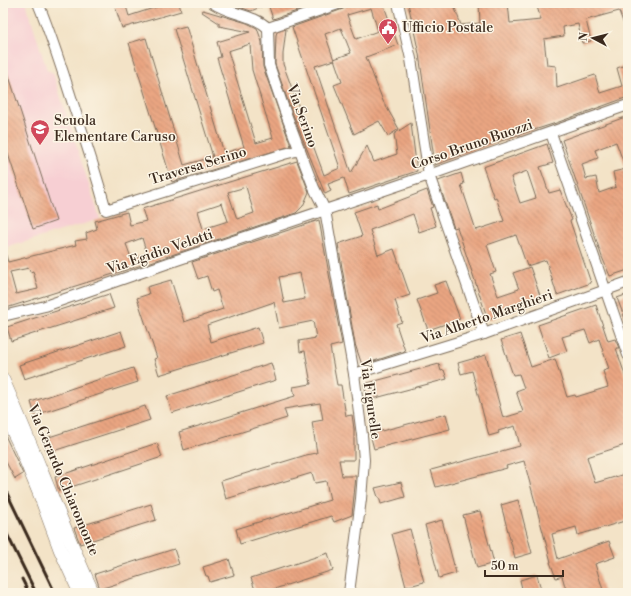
<svg xmlns="http://www.w3.org/2000/svg" width="631" height="596" viewBox="0 0 631 596" font-family="'Libre Bodoni',serif">
	<style>
		.built { fill: #f7cfd3 }
		.building { fill: url(#building-back-hatch); fill-rule: evenodd }
		.lines { fill: none; stroke-linecap: round; stroke-linejoin: round }
		.minor-casing { stroke: #7b6b59; stroke-width: 12 }
		.tertiary-casing { stroke: #7b6b59; stroke-width: 14 }
		.minor { stroke: #fff; stroke-width: 10 }
		.tertiary { stroke: #fff; stroke-width: 13 }
		.rail { stroke: #3b2a1e; stroke-width: 3 }
		.labels { text-anchor: middle; dominant-baseline: central; stroke-width: 3; stroke-linejoin: round; paint-order: stroke }
		.poi-label { font-size: 14px; fill: #3b2a1e; stroke: #fcf5e5; text-anchor: start }
		.street-label { font-size: 14px; fill: #3b2a1e; stroke: #fcf5e5 }
	</style>
	<defs>
		<pattern id="building-back-hatch" width="6" height="6" patternUnits="userSpaceOnUse"><rect width="6" height="6" fill="#eaa682"/><path d="M-1 5l2 2M0 0l6 6M5-1l2 2" fill="none" stroke="#bf876a"/></pattern>
	</defs>
	<rect width="100%" height="100%" fill="#fcf5e5"/>
	<filter id="ink" filterUnits="userSpaceOnUse"><feTurbulence type="fractalNoise" baseFrequency=".025" numOctaves="2"/><feDisplacementMap in="SourceGraphic" scale="8" xChannelSelector="R" yChannelSelector="G"/><feConvolveMatrix kernelMatrix="1 2 1 2 8 2 1 2 1" color-interpolation-filters="sRGB"/></filter>
	<filter id="wash" filterUnits="userSpaceOnUse"><feTurbulence type="fractalNoise" baseFrequency=".012" numOctaves="4" result="noise"/><feDisplacementMap in="SourceGraphic" scale="16" xChannelSelector="R" yChannelSelector="G"/><feGaussianBlur stdDeviation="0.9" result="paint"/><feColorMatrix in="noise" values="0 0 0 0 0 0 0 0 0 0 0 0 0 0 0 0 0 1.4 0 .05"/><feComposite in="paint" operator="in"/></filter>
	<g filter="url(#wash)">
		<rect width="100%" height="100%" fill="#f3e3c7"/>
		<path class="built" d="M3,3H26L47,70L53,73L100,219L5,248L3,242Z"/>
		<g id="blocks">
			<g class="building">
				<path d="M114,3H125L129,16L169,3H179L181,11L122,28Z"/>
				<path d="M227,3H321L273,19L268,4L251,11Z"/>
				<path d="M347,3H383L398,45L366,57L383,101L399,129L388,136L379,121L354,134L334,85L342,82L334,59L351,53L341,28L325,34L334,60L315,66L351,173L367,146L374,162L397,154L394,134L411,123L417,171L349,194L344,178L328,184L331,191L325,194L290,107L275,64L276,35L277,32L286,29L283,54V64L324,175L340,168L292,27L343,9L346,7ZM371,8L378,31L356,39L347,15Z"/>
				<path d="M408,3H453L461,25L480,23L479,3H508L510,23L541,20L536,3H628V32L627,33L619,11L586,20L591,41L582,43L578,24L563,27L564,36L544,39L547,65L556,66L557,88L595,75L600,93L622,86L617,68L628,64V99H625V98L556,123L512,137L435,165L419,54Z"/>
				<path d="M203,10L247,23L257,28L262,42L263,67L291,146L172,182L129,43L146,38L184,165L213,157L174,29L186,26L224,153L244,147L217,58L221,57L217,42L250,32L219,26V23L202,12ZM250,44L252,70L273,138L256,143L228,51Z"/>
				<path d="M3,64H5L56,221L33,229L3,139Z"/>
				<path d="M628,116V270L610,276L602,257L562,140ZM616,142L626,169L613,172L616,187L599,193L596,177L586,179L582,164L598,158L595,150Z"/>
				<path d="M547,144L553,163L540,167L549,193L560,190L572,220L570,221L591,283L557,295L546,260L527,266L516,235L487,245L496,272L490,274L498,296L519,289L513,273L530,267L542,301L488,320L457,227L454,228L438,181L461,173L464,184L461,185L476,230L504,221L496,197L494,198L483,167ZM527,171L536,198L520,203L511,177Z"/>
				<path d="M297,161L309,192L303,206L296,213L148,263L3,309V255H6L8,262L76,245L75,241L87,239L86,233L97,229L95,221L127,212L130,225L146,221L142,209ZM246,187L254,213L237,219L228,192ZM222,203L228,221L203,229L198,211ZM142,238L147,254L132,260L126,244ZM29,268L30,272L33,271L38,289L16,294L10,272Z"/>
				<path d="M427,190L433,207L430,208L436,226L419,232L413,214L370,230L378,255L394,249L410,295L395,300L402,322L396,324L405,351L362,365L355,344L338,244L362,236L354,212L377,204L378,209Z"/>
				<path d="M319,220L342,344L330,347L337,385H341L346,416L352,415L354,429V460H339L342,476H356L352,515L334,522L331,516L240,544L236,529L330,500L326,481L315,483L312,473L226,499L221,481L306,455L317,453L312,422L323,420L320,403L284,409L287,418L184,450L179,432L295,396L293,387L311,384L305,351L300,352L299,341L316,338L313,321L279,328L274,302L207,325L211,342L258,327L263,343L159,375L154,359L157,358L137,298L149,294L147,287L171,280L184,322L223,309L217,290L212,292L207,276L198,279L192,262ZM300,273L305,299L284,303L279,277Z"/>
				<path d="M446,281L460,319L428,330L417,300L437,293L434,285Z"/>
				<path d="M109,294L114,308L11,341L7,327Z"/>
				<path d="M628,294V324H627L617,298Z"/>
				<path d="M596,305L608,341L615,339L619,348H616L628,384V444L587,457L595,483L628,473V520L578,535L576,527L552,534L558,559L609,541L615,557L595,564L604,593H567L562,576L556,578L550,562H551L524,461L506,466L507,468L436,487L431,470L520,446L515,426L498,431L499,433L489,436L472,371L461,374L458,363L486,355L503,418L523,412L516,391L524,388L519,374L513,375L501,340L520,334L531,367L555,359L567,397L575,395L576,397L608,387L603,371L609,369L599,339L590,343L585,330L562,337L567,351L549,358L538,325Z"/>
				<path d="M121,331L126,346L24,379L19,365Z"/>
				<path d="M271,363L276,380L172,413L167,396Z"/>
				<path d="M439,364L441,371L444,370L447,379L368,400L364,384Z"/>
				<path d="M133,368L138,382L35,415L31,402Z"/>
				<path d="M145,406L150,420L47,453L43,439Z"/>
				<path d="M446,414L450,429L374,449L370,434Z"/>
				<path d="M3,431L23,474L15,479L6,462L3,464Z"/>
				<path d="M157,443L162,457L59,491L55,477Z"/>
				<path d="M401,482L405,497L381,504L379,497H378L375,488Z"/>
				<path d="M518,500L532,553L515,558L501,505Z"/>
				<path d="M151,504L156,520L80,544L74,528Z"/>
				<path d="M480,511L494,563L477,568L463,515Z"/>
				<path d="M442,520L456,573L439,578L425,525Z"/>
				<path d="M410,529L424,582L406,587L392,534Z"/>
				<path d="M174,549L179,564L100,589L95,574Z"/>
				<path d="M328,553L333,570L262,593H256L251,578Z"/>
				<path d="M229,559L234,575L210,582L208,576H206L203,567Z"/>
				<path d="M537,575L542,593H523L520,580Z"/>
			</g>
		</g>
	</g>
	<g filter="url(#ink)">
		<use href="#blocks" fill-opacity="0" stroke="#7b6b59" stroke-width="1"/>
		<g class="lines">
			<defs>
				<g id="minor">
					<path d="M38,3C53,39 64,76 76,113C87,145 97,177 106,210L284,154L300,150"/>
					<path d="M213,3C231,15 253,14 268,28"/>
					<path d="M398,3L411,59L429,175L484,334"/>
					<path d="M268,28L269,65L284,109L314,188L325,210L354,374L362,435L364,460L361,499L349,593"/>
					<path d="M268,28L341,3"/>
					<path d="M551,133L628,355"/>
					<path d="M3,316L45,306L174,261L429,175L628,105"/>
					<path d="M354,374L484,334L628,282"/>
				</g>
				<g id="tertiary">
					<path d="M3,380C34,450 61,523 93,593"/>
					<path d="M3,411L19,444L40,495L60,549L80,593"/>
				</g>
			</defs>
			<use href="#minor" class="minor-casing"/>
			<use href="#tertiary" class="tertiary-casing"/>
			<use href="#minor" class="minor"/>
			<use href="#tertiary" class="tertiary"/>
			<g class="rail">
				<path d="M3,485L55,593"/>
				<path d="M3,526L36,593"/>
				<path d="M22,579L29,593"/>
			</g>
		</g>
	</g>
	<defs>
		<symbol id="civic-pin" viewBox="-11 -11 22 30"><path d="M0 17L-7.5 6A9.5 9.5 0 1 1 7.5 6Z" fill="#d1495b" stroke="#fcf5e5"/><path d="M-.6-6.5H3V-4.5H.6V-3L4-1V1h2V6H-6V1h2V-1L-.6-3ZM-1.2 2.5V6h2.4V2.5Z" fill="#fff"/></symbol>
		<symbol id="school-pin" viewBox="-11 -11 22 30"><path d="M0 17L-7.5 6A9.5 9.5 0 1 1 7.5 6Z" fill="#d1495b" stroke="#fcf5e5"/><path d="M0-5L7-2L0 1L-7-2ZM-4 1L0 2.5L4 1V4Q0 6-4 4Z" fill="#fff"/></symbol>
	</defs>
	<g fill-rule="evenodd">
		<use href="#civic-pin" x="377" y="17" width="22" height="30"/>
		<use href="#school-pin" x="29" y="118" width="22" height="30"/>
	</g>
	<g class="labels">
		<g class="poi-label">
			<text x="402" y="28">Ufficio Postale</text>
			<text x="54" y="121">Scuola<tspan x="54" dy="16">Elementare Caruso</tspan></text>
		</g>
		<g class="street-label">
			<text transform="translate(302 116) rotate(70)">Via Serino</text>
			<text transform="translate(472 145) rotate(-19)">Corso Bruno Buozzi</text>
			<text transform="translate(198 166) rotate(-17)">Traversa Serino</text>
			<text transform="translate(160 252) rotate(-19)">Via Egidio Velotti</text>
			<text transform="translate(487 317) rotate(-19)">Via Alberto Marghieri</text>
			<text transform="translate(370 399) rotate(82)">Via Figurelle</text>
			<text transform="translate(63 480) rotate(67)">Via Gerardo Chiaromonte</text>
		</g>
	</g>
	<rect width="631" height="596" fill="none" stroke="#fcf5e5" stroke-width="16"/>
	<g transform="translate(593 38) rotate(277)" stroke="#fcf5e5" stroke-width="3" paint-order="stroke">
	<path d="M0-3L7 15L0 10L-7 15Z" fill="#3b2a1e"/>
	<text y="-6" font-size="11" font-weight="bold" text-anchor="middle" fill="#3b2a1e">N</text>
	</g>
	<path d="M485 570v6h78v-6" fill="none" stroke="#3b2a1e" stroke-width="2"/>
	<text x="491" y="570" font-size="12" fill="#3b2a1e" stroke="#fcf5e5" stroke-width="3" paint-order="stroke">50 m</text>
</svg>
